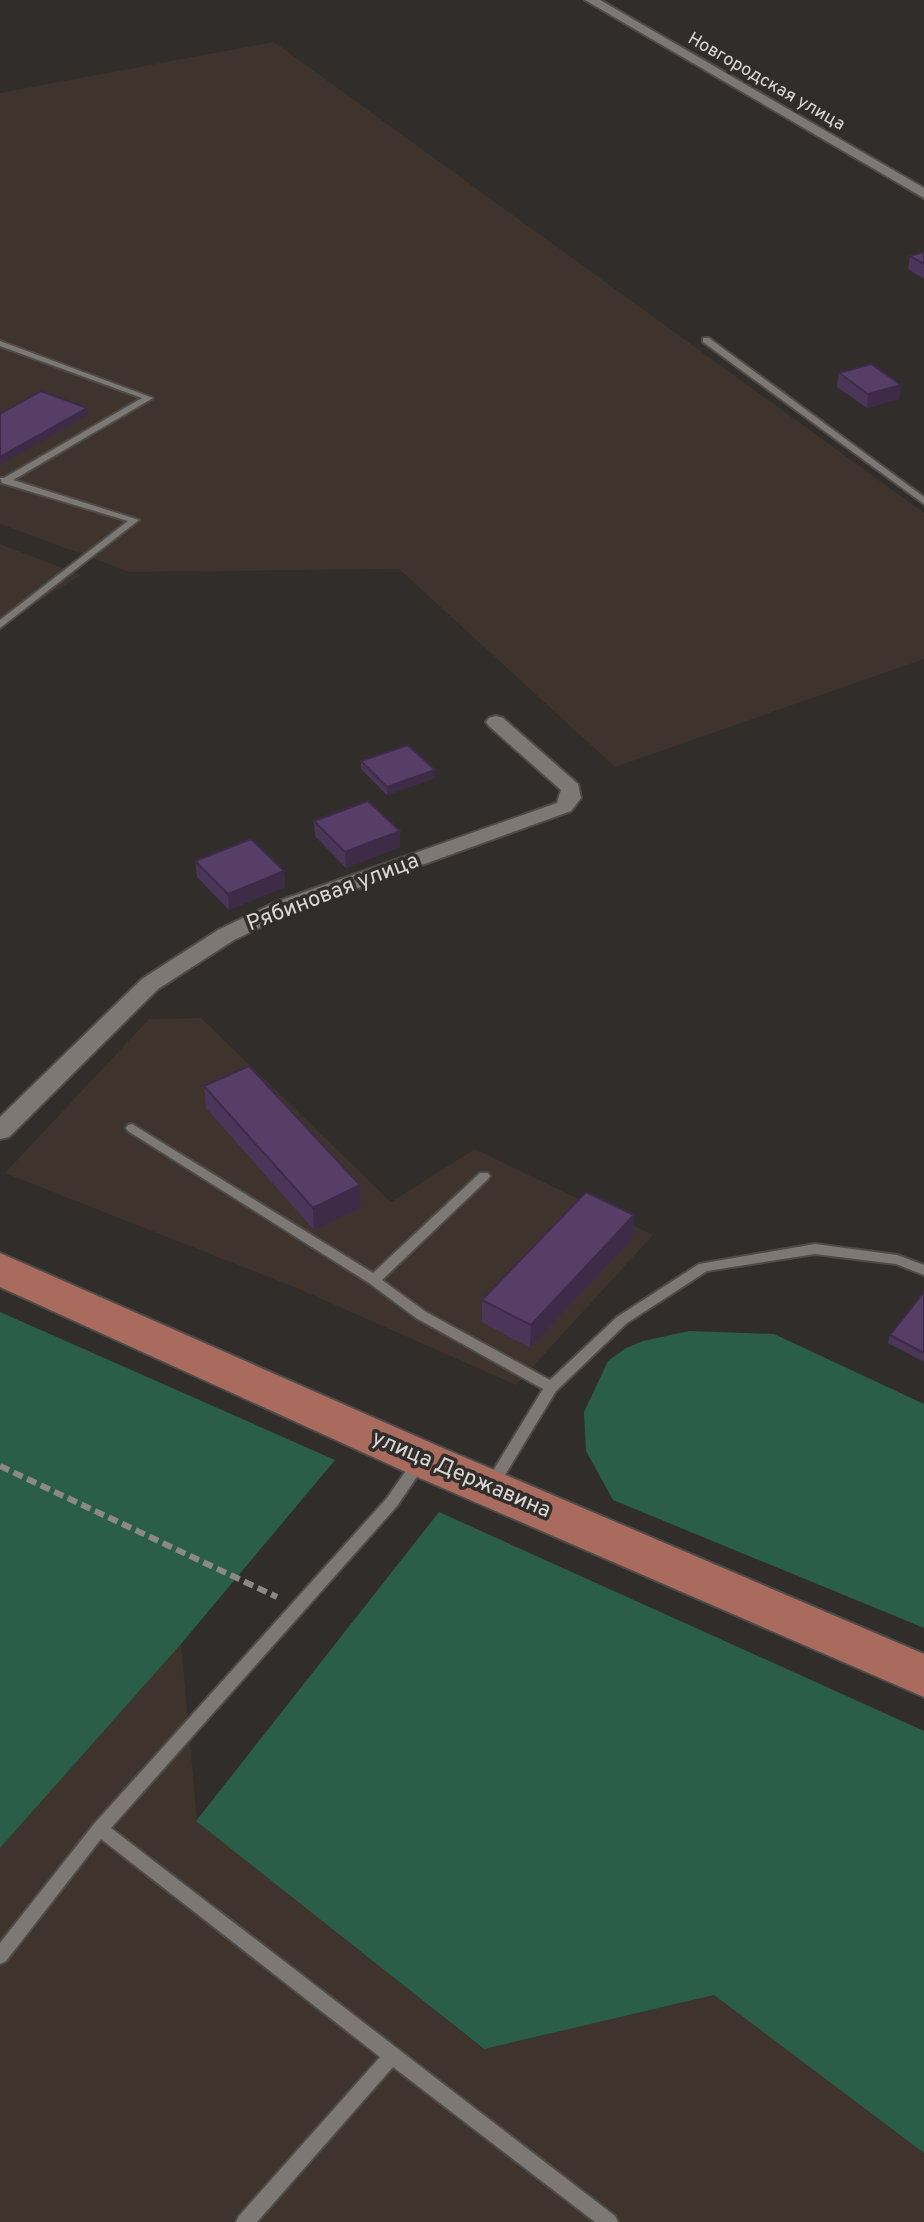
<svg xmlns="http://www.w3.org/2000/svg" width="924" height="2222" viewBox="0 0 924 2222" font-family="Overpass,sans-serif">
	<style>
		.built { fill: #3e342d }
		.green { fill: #2a5e49 }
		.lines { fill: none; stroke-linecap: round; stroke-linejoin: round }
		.service-casing { stroke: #4f4b49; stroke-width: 4 }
		.minor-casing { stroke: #4f4b49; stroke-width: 4 }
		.primary-casing { stroke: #4f4b49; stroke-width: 4 }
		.path { stroke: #8b8885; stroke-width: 6; stroke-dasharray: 10 5; stroke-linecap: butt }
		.service { fill: #7d7874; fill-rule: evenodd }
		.minor { fill: #7d7874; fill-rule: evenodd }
		.primary { fill: #a86b5d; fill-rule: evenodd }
		.wall { fill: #4b3559 }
		.shaded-wall { fill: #3d2b48 }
		.building { fill: #573e67; stroke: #3d2b48; stroke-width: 2 }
		.labels { text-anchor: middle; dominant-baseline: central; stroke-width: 7; stroke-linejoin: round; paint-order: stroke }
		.far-street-label { font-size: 18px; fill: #dad7d5; stroke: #312d2a }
		.street-label { font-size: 22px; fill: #dad7d5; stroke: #312d2a }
	</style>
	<rect width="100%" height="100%" fill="#312d2a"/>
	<g class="built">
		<path d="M274,42L924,513V659L615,767L399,569L130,572L0,524V93Z"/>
		<path d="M0,544L81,575L0,626Z"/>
		<path d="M201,1018L391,1202L475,1149L653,1235L516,1385L299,1289L5,1173L149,1019Z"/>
		<path d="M181,1644L197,1821L483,2049L714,1995L924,2153V2222H0V1848Z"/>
	</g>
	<g class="green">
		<path d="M0,1312L335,1460L181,1644L0,1848Z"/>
		<path d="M689,1331L774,1334L924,1404V1628L613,1500L586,1451L584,1412L608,1361L626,1348L643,1341Z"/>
		<path d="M439,1512L924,1731V2153L714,1995L484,2049L196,1821Z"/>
	</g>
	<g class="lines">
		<defs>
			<g id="service">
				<path d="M703,338H709L924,497V504L703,342Z"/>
				<path d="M0,341L153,398L13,480L139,520L0,628V620L128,521L2,483L0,478H4L142,398L0,346Z"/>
				<path d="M132,1124L373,1273L480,1173H488L490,1176L488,1179L382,1280L426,1312L550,1380L617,1317L699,1264L815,1244L897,1255L924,1265V1275L896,1264L815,1254L707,1271L627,1323L556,1391L497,1488L492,1489L487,1488L485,1484L543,1389L416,1318L369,1283L128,1131L126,1128L128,1125Z"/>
				<path d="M420,1457L425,1458L427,1462L397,1506L111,1828L615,2216L618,2222H595L393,2067L257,2222H236L239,2216L380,2057L101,1839L6,1961L0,1964V1943L94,1824L387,1498L415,1458Z"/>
			</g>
			<g id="minor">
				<path d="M585,0H600L924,188V198Z"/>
				<path d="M496,716L503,718L578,784L581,798L571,811L292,912L234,940L158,989L9,1137L0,1139V1117L142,979L218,930L276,902L557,803L561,790L489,726L486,722L489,718Z"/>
			</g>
			<path id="primary" d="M0,1253L438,1446L924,1654V1697L406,1472L0,1287Z"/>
		</defs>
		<use href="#service" class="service-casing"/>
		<use href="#minor" class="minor-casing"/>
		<use href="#primary" class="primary-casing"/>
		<path class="path" d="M0,1466L277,1597"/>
		<use href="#service" class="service"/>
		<use href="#minor" class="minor"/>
		<use href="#primary" class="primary"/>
	</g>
	<g class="wall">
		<path d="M924,252V279L908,269L910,256Z"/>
		<path d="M839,373L899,399L867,408L837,387Z"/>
		<path d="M361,761L435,778L387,795L361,769Z"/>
		<path d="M314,821L400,847L346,868L315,836Z"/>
		<path d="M195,861L284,871L285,887L229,910L197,877Z"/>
		<path d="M204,1086L360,1185L361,1208L314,1230L206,1108Z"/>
		<path d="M633,1238L530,1348L482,1322V1300Z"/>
		<path d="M924,1292V1362L888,1343L890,1335Z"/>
	</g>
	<g class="shaded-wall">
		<path d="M901,385L899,399L867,408L868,394Z"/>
		<path d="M87,408L88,415L0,465V457Z"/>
		<path d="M435,770V778L387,795V787Z"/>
		<path d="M400,831V847L346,868L345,852Z"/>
		<path d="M284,871L285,887L229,910L228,894Z"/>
		<path d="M360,1185L361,1208L314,1230L313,1208Z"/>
		<path d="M634,1215L633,1238L530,1348L531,1325Z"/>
	</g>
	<g class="building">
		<path d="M924,252V264L910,256Z"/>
		<path d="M871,364L901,385L868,394L839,373Z"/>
		<path d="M41,391L87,408L0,457V414Z"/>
		<path d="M408,745L435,770L387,787L361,761Z"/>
		<path d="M368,801L400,831L345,852L314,821Z"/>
		<path d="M251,839L284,871L228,894L195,861Z"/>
		<path d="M249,1066L360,1185L313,1208L204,1086Z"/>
		<path d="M586,1192L634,1215L531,1325L482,1300Z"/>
		<path d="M924,1292V1353L890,1335Z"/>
	</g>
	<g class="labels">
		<g class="far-street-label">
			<text transform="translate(766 82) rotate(30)">Новгородская улица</text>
		</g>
		<g class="street-label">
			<text transform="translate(333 893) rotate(-21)">Рябиновая улица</text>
			<text transform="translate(461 1475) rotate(23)">улица Державина</text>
		</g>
	</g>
</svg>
